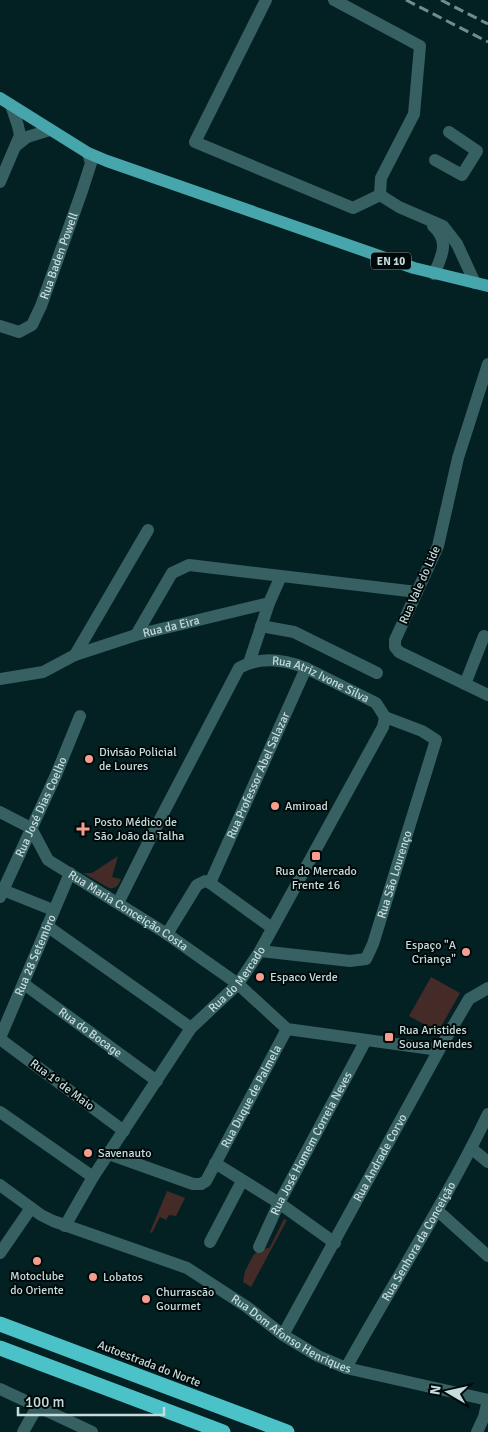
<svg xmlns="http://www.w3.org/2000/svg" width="488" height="1432" viewBox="0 0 488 1432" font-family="Signika,sans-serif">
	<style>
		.grass { fill: #452b27 }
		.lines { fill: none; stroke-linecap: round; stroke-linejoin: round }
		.minor { stroke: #366062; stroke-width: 12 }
		.major { stroke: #47a6ab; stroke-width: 12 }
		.highway { stroke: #4bc2c8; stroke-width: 15 }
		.rail { stroke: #738b8c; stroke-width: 3; stroke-dasharray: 10 5; stroke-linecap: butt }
		.poi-dot { fill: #f59d8f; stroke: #000909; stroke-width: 2 }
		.labels { text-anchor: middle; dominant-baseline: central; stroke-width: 4; stroke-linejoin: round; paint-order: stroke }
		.shield { fill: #000909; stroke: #8b9c9c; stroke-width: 1 }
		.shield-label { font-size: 11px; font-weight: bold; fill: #c6dbdb }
		.street-label { font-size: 12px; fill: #c6dbdb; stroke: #000909 }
		.poi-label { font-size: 12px; fill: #c6dbdb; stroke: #000909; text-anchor: start }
	</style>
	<rect width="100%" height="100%" fill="#032022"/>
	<g class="grass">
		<path d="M118,856L112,877L121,879C118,886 116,889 109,888L83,873H92Z"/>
		<path d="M431,977L460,993L438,1032L409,1016Z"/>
		<path d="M167,1191L185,1198L176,1216L169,1215L166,1220L160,1217L152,1233L150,1232Z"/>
		<path d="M284,1219L287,1220L251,1287L243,1282L245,1271L254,1254L270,1247Z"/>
	</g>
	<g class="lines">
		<g class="minor">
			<path d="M266,0L195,142L353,208L380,195"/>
			<path d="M334,0L420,46L414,114L381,178L380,195"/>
			<path d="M17,145L27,137L50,130"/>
			<path d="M435,160L462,175L477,151L449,132"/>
			<path d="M0,182L20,135L18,126L11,105"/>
			<path d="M380,195L399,207L443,226L457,244L475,283"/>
			<path d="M433,226C450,241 442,256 434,274"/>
			<path id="s1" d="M0,326L19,332L32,325L41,306L82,191L91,163L88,153"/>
			<path d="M488,364L458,458L438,546L395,640V647L399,652L488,695"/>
			<path d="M261,626L294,632L377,673"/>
			<path d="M136,635L172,573L189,565L417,592"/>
			<path d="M75,655L148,530"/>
			<path d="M249,663L269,603L281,576"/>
			<path id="s2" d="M0,679L43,672L75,655L136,635L269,603"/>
			<path d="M465,684L484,636"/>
			<path d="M0,812L31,828"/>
			<path id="s3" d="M31,828L48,860L167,934L238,984L287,1029L439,1050"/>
			<path id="s4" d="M210,883L306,668"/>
			<path d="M3,890L53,910"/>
			<path id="s5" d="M0,897L56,775L80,716"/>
			<path id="s6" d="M118,903L156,827L239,668C260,656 285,660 306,668L376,703L385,717"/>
			<path d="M47,926L191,1028"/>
			<path d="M167,934L197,885L205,881L210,883L272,928"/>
			<path id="s7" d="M260,951L350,961L366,959L373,944L436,740L422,731L385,717"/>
			<path id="s8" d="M24,984L157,1081"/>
			<path id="s9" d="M0,1038L70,873"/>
			<path d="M0,1039L124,1131"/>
			<path d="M0,1112L93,1177"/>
			<path d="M471,1148L488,1162"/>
			<path id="s10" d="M109,1154L193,1184H201L206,1181L287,1029"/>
			<path d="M215,1163L279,1203L335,1243"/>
			<path id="s11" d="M0,1185L41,1215L53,1221L187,1268L247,1307L283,1335L318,1356L346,1368L488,1400L484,1417L477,1432"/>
			<path d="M438,1211L488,1256"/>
			<path id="s12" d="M65,1226L93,1177L191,1028L238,984L260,951L383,727L385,717"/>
			<path d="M210,1242L242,1181"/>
			<path id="s13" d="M259,1247L279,1203L366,1040"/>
			<path d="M0,1253L31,1208"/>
			<path id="s14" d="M283,1335L439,1050L469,999L488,988"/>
			<path id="s15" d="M346,1368C393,1283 446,1201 488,1114"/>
			<path d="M0,1389L92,1432"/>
			<path d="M23,1432L37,1407"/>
		</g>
		<path class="major" d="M0,98L88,153L107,161L414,268L488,286"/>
		<g class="highway">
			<path d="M0,1324L287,1432"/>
			<path d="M0,1348L223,1432"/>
		</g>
		<g class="rail">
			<path d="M406,0L488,42"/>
			<path d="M441,0L488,24"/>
		</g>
	</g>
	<g class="poi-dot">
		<circle cx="89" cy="759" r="5"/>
		<circle cx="275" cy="806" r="5"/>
		<path d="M80.5 821.5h5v5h5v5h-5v5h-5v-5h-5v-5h5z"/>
		<rect x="311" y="851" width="10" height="10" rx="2.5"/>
		<circle cx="466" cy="952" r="5"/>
		<circle cx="260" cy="977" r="5"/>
		<rect x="384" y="1032" width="10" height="10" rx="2.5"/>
		<circle cx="88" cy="1153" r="5"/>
		<circle cx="37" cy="1261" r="5"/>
		<circle cx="93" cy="1277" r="5"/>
		<circle cx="146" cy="1299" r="5"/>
	</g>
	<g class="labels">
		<rect class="shield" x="371" y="252.5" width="40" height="17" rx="4"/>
		<g class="shield-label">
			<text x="391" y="261">EN 10</text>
		</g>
		<g class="street-label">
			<text stroke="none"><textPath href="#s1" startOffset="109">Rua Baden Powell</textPath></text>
			<text transform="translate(420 585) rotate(-66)">Rua Vale do Lide</text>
			<text stroke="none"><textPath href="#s2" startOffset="180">Rua da Eira</textPath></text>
			<text stroke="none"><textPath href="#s6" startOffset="351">Rua Atriz Ivone Silva</textPath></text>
			<text stroke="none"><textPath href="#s4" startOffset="118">Rua Professor Abel Salazar</textPath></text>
			<text stroke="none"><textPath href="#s5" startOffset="99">Rua José Dias Coelho</textPath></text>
			<text stroke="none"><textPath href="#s7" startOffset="196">Rua São Lourenço</textPath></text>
			<text stroke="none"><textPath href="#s3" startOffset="131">Rua Maria Conceição Costa</textPath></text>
			<text stroke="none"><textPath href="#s9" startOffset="90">Rua 28 Setembro</textPath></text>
			<text stroke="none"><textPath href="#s12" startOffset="302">Rua do Mercado</textPath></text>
			<text stroke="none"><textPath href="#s8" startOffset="82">Rua do Bocage</textPath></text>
			<text transform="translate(62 1085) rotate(37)">Rua 1º de Maio</text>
			<text stroke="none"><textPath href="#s10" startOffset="199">Rua Duque de Palmela</textPath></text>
			<text stroke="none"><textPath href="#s13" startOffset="116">Rua José Homem Correia Neves</textPath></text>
			<text stroke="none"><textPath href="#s14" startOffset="202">Rua Andrade Corvo</textPath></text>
			<text stroke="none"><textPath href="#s15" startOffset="146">Rua Senhora da Conceição</textPath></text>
			<text stroke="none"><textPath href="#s11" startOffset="330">Rua Dom Afonso Henriques</textPath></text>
			<text transform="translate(149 1364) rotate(21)">Autoestrada do Norte</text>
		</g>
		<g class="poi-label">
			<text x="99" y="752">Divisão Policial<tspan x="99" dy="14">de Loures</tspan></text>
			<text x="285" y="806">Amiroad</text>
			<text x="94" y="822">Posto Médico de<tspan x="94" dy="14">São João da Talha</tspan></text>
			<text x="316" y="871" text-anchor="middle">Rua do Mercado<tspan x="316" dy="14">Frente 16</tspan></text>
			<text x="456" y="945" text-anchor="end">Espaço "A<tspan x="456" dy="14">Criança"</tspan></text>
			<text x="270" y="977">Espaco Verde</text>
			<text x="399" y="1030">Rua Aristides<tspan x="399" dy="14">Sousa Mendes</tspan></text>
			<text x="98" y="1153">Savenauto</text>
			<text x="37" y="1276" text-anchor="middle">Motoclube<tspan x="37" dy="14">do Oriente</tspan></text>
			<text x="103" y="1277">Lobatos</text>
			<text x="156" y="1292">Churrascão<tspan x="156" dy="14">Gourmet</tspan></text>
		</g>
	</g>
	<g transform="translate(448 1392) rotate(279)" stroke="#000909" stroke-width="4" paint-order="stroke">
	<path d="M0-4L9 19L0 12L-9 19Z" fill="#c6dbdb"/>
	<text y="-8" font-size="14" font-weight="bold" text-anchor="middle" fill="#c6dbdb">N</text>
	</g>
	<path d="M18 1407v8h146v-8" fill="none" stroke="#c6dbdb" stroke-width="2.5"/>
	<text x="25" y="1407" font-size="15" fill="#c6dbdb" stroke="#000909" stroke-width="4" paint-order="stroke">100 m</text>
</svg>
